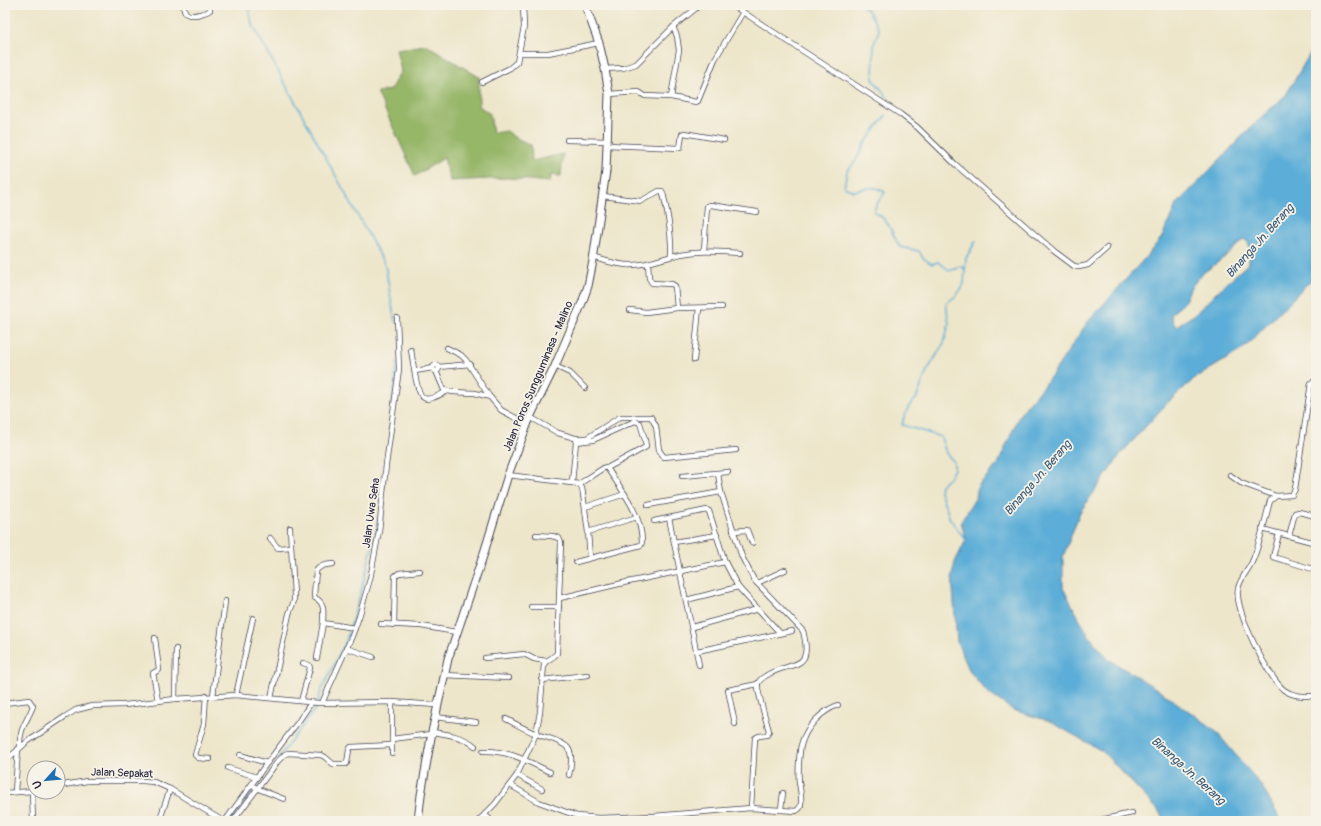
<svg xmlns="http://www.w3.org/2000/svg" width="1321" height="826" viewBox="0 0 1321 826" font-family="Pangolin,sans-serif">
	<style>
		.forest { fill: #96b668; stroke: #5c6c52 }
		.water { fill: #5cadd7; stroke: #3f6889; fill-rule: evenodd }
		.lines { fill: none; stroke-linecap: round; stroke-linejoin: round }
		.stream { stroke: #5cadd7; stroke-width: 1.5 }
		.minor-casing { stroke: #403f50; stroke-width: 6 }
		.primary-casing { stroke: #403f50; stroke-width: 9 }
		.minor { stroke: #fff; stroke-width: 4.5 }
		.primary { stroke: #fff; stroke-width: 7 }
		.labels { text-anchor: middle; dominant-baseline: central; stroke-width: 3.5; stroke-linejoin: round; paint-order: stroke }
		.street-label { font-size: 11px; fill: #22223b; stroke: #f7f3e8 }
		.water-label { font-size: 12px; font-style: italic; fill: #395a79; stroke: #f7f3e8 }
	</style>
	<rect width="100%" height="100%" fill="#f7f3e8"/>
	<filter id="ink" filterUnits="userSpaceOnUse"><feTurbulence type="fractalNoise" baseFrequency=".025" numOctaves="2"/><feDisplacementMap in="SourceGraphic" scale="8" xChannelSelector="R" yChannelSelector="G"/><feConvolveMatrix kernelMatrix="1 2 1 2 8 2 1 2 1" color-interpolation-filters="sRGB"/></filter>
	<filter id="wash" filterUnits="userSpaceOnUse"><feTurbulence type="fractalNoise" baseFrequency=".012" numOctaves="4" result="noise"/><feDisplacementMap in="SourceGraphic" scale="16" xChannelSelector="R" yChannelSelector="G"/><feGaussianBlur stdDeviation="0.9" result="paint"/><feColorMatrix in="noise" values="0 0 0 0 0 0 0 0 0 0 0 0 0 0 0 0 0 1.4 0 .05"/><feComposite in="paint" operator="in"/></filter>
	<g filter="url(#wash)">
		<rect width="100%" height="100%" fill="#ede6ca"/>
		<path class="forest" d="M427,45L479,77V106L490,114L493,133L507,131L514,137L531,145L532,161L563,154L561,176L551,175L550,182L507,178L450,181L444,158L415,176L377,92L390,90L401,71L396,49Z"/>
		<path class="water" d="M1316,43V275L1243,349L1194,379L1166,404L1120,455L1080,512L1063,557V588L1087,633L1108,659L1157,689L1213,728L1261,785L1281,821H1165L1158,810L1102,751L1049,721L1013,710L988,693L970,672L957,642L952,576L955,562L966,540L961,522L976,497L978,486L998,464L1020,414L1052,375L1087,323L1145,258L1162,237L1176,205L1257,121L1286,95ZM1244,239L1249,244V263L1220,289L1194,315L1176,326L1173,322L1171,314L1184,303L1191,287L1202,274L1225,257Z"/>
		<g class="lines">
			<g class="stream">
				<path d="M249,5L251,22L385,265L395,322"/>
				<path d="M862,5L869,12L879,30L874,44L873,79L887,97"/>
				<path d="M886,115L864,145L855,162L847,171L844,187L854,191L867,188H876L885,192C881,200 875,203 874,212C890,220 891,233 900,247L919,251L923,258L932,264L938,262L949,270L960,266L965,269"/>
				<path d="M391,411L397,363"/>
				<path d="M966,540L950,519L940,491L941,485L949,478L954,469V462L946,453L941,437L902,425L904,417L909,406L916,399L927,371L944,343L949,324L946,303L956,296L964,284L966,258L976,241"/>
				<path d="M278,758L314,711L322,689L346,641L361,591L377,528L378,518"/>
				<path d="M230,821L262,779"/>
			</g>
		</g>
	</g>
	<g filter="url(#ink)">
		<g class="lines">
			<defs>
				<g id="minor">
					<path d="M183,5C184,8 184,12 187,14C192,17 207,13 210,10V5"/>
					<path d="M732,5L900,114L917,127L955,164L1054,251L1074,266L1079,267L1088,265L1107,248"/>
					<path d="M519,53H548L599,43"/>
					<path d="M605,69L623,68L636,64L673,27L700,5"/>
					<path d="M482,82L510,68L517,62L524,27L523,5"/>
					<path d="M609,94L639,92L645,96L671,97L679,50L677,36L673,27"/>
					<path d="M671,97L696,102L698,101L715,59L743,12"/>
					<path d="M567,140L608,141"/>
					<path d="M607,145L680,148L682,134L684,133L724,140"/>
					<path d="M603,196L641,201L659,191H662L663,193C668,214 672,235 671,256"/>
					<path d="M704,251L707,206L711,205L757,212"/>
					<path d="M593,257C606,261 620,266 633,265C649,265 665,257 681,254C701,250 720,252 740,253"/>
					<path d="M648,263L649,278L652,283L672,284L675,286L677,308L722,307"/>
					<path d="M630,310L646,312L677,308"/>
					<path d="M447,348L461,355L466,360L489,396"/>
					<path d="M411,350C413,359 416,395 424,398C430,401 441,394 448,391"/>
					<path d="M694,360L699,308"/>
					<circle cx="436" cy="368" r="3"/>
					<path d="M555,366L570,373L585,388"/>
					<path d="M439,367L470,364"/>
					<path d="M415,371L433,368"/>
					<path d="M436,371L444,390L453,392L475,393L490,397L501,410L527,424"/>
					<path d="M1316,380L1311,383L1295,489L1292,495L1276,496L1270,501C1265,520 1261,539 1254,557C1251,568 1240,577 1238,589C1234,609 1268,678 1284,690C1294,697 1304,696 1316,696"/>
					<path d="M530,417L558,433L575,438H587L620,417H651L656,426L659,450L664,457L736,450"/>
					<path d="M718,474L721,492L742,557L754,580L803,631C814,673 791,660 767,675C764,677 760,679 758,683C756,689 767,723 769,731L767,735L759,736L755,738L751,808"/>
					<path d="M508,475L579,484L582,488L583,494L588,532L590,558"/>
					<path d="M1230,475L1241,483L1276,496"/>
					<path d="M682,476L728,472"/>
					<path d="M572,482L576,442L593,440L635,421L640,423L645,440L646,447L607,468"/>
					<path d="M648,505L721,492"/>
					<path d="M585,507L625,494"/>
					<path d="M669,518L699,665"/>
					<path d="M654,521L707,510L709,511L725,562L738,587L780,633"/>
					<path d="M1262,529L1316,543"/>
					<path d="M733,531L747,530L752,543"/>
					<path d="M588,532L637,517"/>
					<path d="M1279,534L1273,557L1316,570"/>
					<path d="M1289,536L1295,513L1299,512L1316,516"/>
					<path d="M270,538L278,548L291,547"/>
					<path d="M674,542L717,535"/>
					<path d="M576,562L641,545L642,542C642,515 622,490 607,468L605,467L602,469L579,484"/>
					<path d="M333,564C326,565 320,565 316,571L314,595L315,598C326,603 323,613 323,623L355,628"/>
					<path d="M757,583L785,570"/>
					<path d="M560,598L623,583L725,562"/>
					<path d="M686,600L738,587"/>
					<path d="M531,607H559"/>
					<path d="M381,624L421,626L456,632"/>
					<path d="M394,625L395,576L399,573L420,571"/>
					<path d="M692,627L758,609"/>
					<path d="M155,638L159,670L153,673L158,701"/>
					<path d="M346,648L373,657"/>
					<path d="M697,651L792,631"/>
					<path d="M317,658L323,623"/>
					<path d="M485,658L524,654L534,659L546,661"/>
					<path d="M444,675L509,678"/>
					<path d="M542,680L588,675"/>
					<path d="M236,695L253,618"/>
					<path d="M206,696L204,724L195,755L198,758L210,759"/>
					<path d="M213,696L225,601"/>
					<path d="M271,698L289,614L294,601V595L290,528"/>
					<path d="M175,699L176,649"/>
					<path d="M301,701L310,668L309,665L303,663"/>
					<path d="M5,703L29,700L33,706C27,722 19,728 20,747"/>
					<path d="M322,703L352,636L359,617L370,579L379,531L386,465L399,369L397,318"/>
					<path d="M435,717L476,722"/>
					<path d="M506,719C516,724 526,730 537,734C546,738 561,740 568,748C573,755 571,767 569,775"/>
					<path d="M735,724L728,690L758,684"/>
					<path d="M432,732C446,734 463,736 475,746"/>
					<path d="M392,739L431,734"/>
					<path d="M483,751C508,750 527,761 550,772"/>
					<path d="M392,753V702"/>
					<path d="M240,755L267,763"/>
					<path d="M5,761L27,742L66,716L76,710L92,706L125,705L175,699L236,695L319,703L392,702L437,705"/>
					<path d="M228,768L257,777"/>
					<path d="M517,775L542,789"/>
					<path d="M252,784L256,788L284,799"/>
					<path d="M510,785L539,802L577,816L599,818L654,816L751,808L796,811C799,809 801,808 801,804C802,797 800,789 799,782C798,774 799,750 802,742C807,726 822,711 838,705"/>
					<path d="M58,786L87,781H143L154,782L170,789L223,821"/>
					<path d="M15,792L18,749"/>
					<path d="M32,792L33,821"/>
					<path d="M5,793L33,791"/>
					<path d="M781,809L783,793"/>
					<path d="M485,815L492,821"/>
					<path d="M161,816L170,789"/>
					<path d="M225,821L267,763L298,722L311,703"/>
					<path d="M233,821L278,761L285,754L288,753L321,755L325,757L333,764H346L347,763L349,750L351,747L392,745"/>
					<path d="M478,821L495,804L517,775L536,734L540,712L544,664C547,659 554,658 557,653L561,543L559,538L552,536L536,535"/>
					<path d="M1096,821L1132,813"/>
				</g>
				<path id="primary" d="M418,821L421,795L432,732L448,659L484,553L508,475L530,417L555,366L582,303L588,286L593,261L606,171L609,94L605,69L599,43L585,5"/>
			</defs>
			<use href="#minor" class="minor-casing"/>
			<use href="#primary" class="primary-casing"/>
			<use href="#minor" class="minor"/>
			<use href="#primary" class="primary"/>
		</g>
	</g>
	<g class="labels">
		<g class="street-label">
			<text transform="translate(538 376) rotate(-67)">Jalan Poros Sungguminasa - Malino</text>
			<text transform="translate(371 513) rotate(-82)">Jalan Uwa Seha</text>
			<text transform="translate(122 773) rotate(2)">Jalan Sepakat</text>
		</g>
		<g class="water-label">
			<text transform="translate(1260 241) rotate(-48)">Binanga Jn. Berang</text>
			<text transform="translate(1038 478) rotate(-49)">Binanga Jn. Berang</text>
			<text transform="translate(1188 771) rotate(42)">Binanga Jn. Berang</text>
		</g>
	</g>
	<rect width="1321" height="826" fill="none" stroke="#f7f3e8" stroke-width="20"/>
	<g transform="translate(46 780) rotate(243)"><circle r="19" fill="#f7f3e8" stroke="#a29fa3"/>
	<path d="M0-3L7 15L0 10L-7 15Z" fill="#1f6fb2"/>
	<text y="-6" font-size="11" font-weight="bold" text-anchor="middle" fill="#22223b">U</text>
	</g>
</svg>
